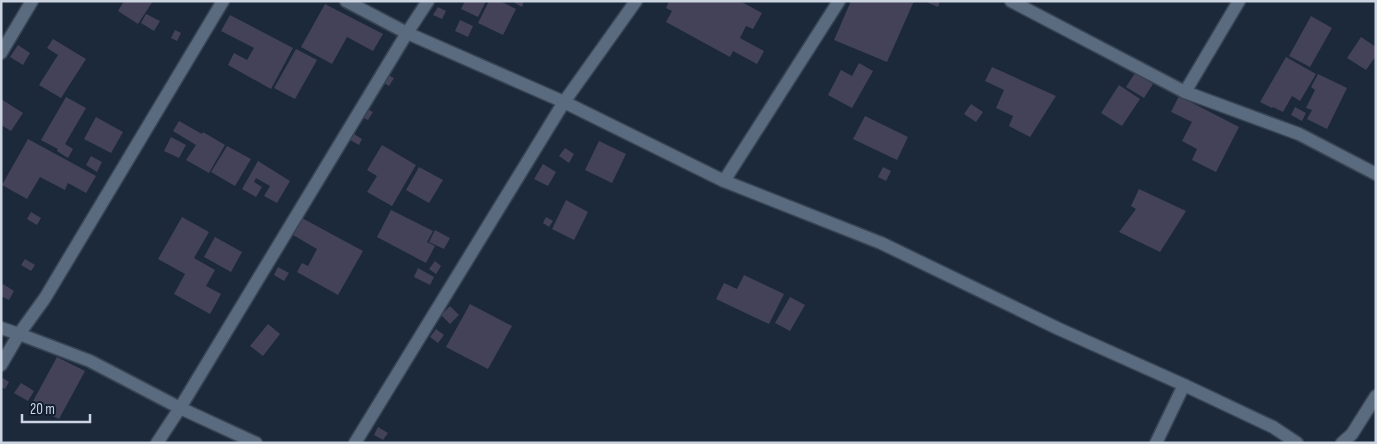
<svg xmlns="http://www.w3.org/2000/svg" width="1377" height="444" viewBox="0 0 1377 444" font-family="'Sofia Sans Condensed',sans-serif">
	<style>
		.building { fill: #444259 }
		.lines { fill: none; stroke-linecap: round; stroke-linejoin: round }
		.minor-casing { stroke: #384453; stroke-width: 15 }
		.minor { stroke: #5a6a7f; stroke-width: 12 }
	</style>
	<rect width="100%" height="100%" fill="#1b293b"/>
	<g class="building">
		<path d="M124,1H153L138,24L118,11Z"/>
		<path d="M465,1H486L478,17L461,9Z"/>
		<path d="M489,1H500L516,9L503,35L478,23Z"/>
		<path d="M511,1H524L522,7Z"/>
		<path d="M669,1H740L762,13L753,29L746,26L740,38L764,51L757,64L733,51L730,57L666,22L672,11L666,8Z"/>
		<path d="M851,1H914L887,62L834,40Z"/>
		<path d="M924,1H940L938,7Z"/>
		<path d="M325,4L383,34L373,51L347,37L332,64L301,47Z"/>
		<path d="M438,7L446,11L442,19L433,15Z"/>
		<path d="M146,14L160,21L154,31L141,23Z"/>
		<path d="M230,15L293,48L271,89L228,65L234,53L247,60L254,48L221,31Z"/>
		<path d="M1311,16L1332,28L1310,67L1289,56Z"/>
		<path d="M460,20L473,26L468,37L455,31Z"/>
		<path d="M175,30L181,33L177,41L171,38Z"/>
		<path d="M1361,37L1376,47V56L1366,70L1347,58Z"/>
		<path d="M53,39L86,59L61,98L39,85L58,55L47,48Z"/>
		<path d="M18,45L30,53L23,65L10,57Z"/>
		<path d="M296,49L317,60L295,99L274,88Z"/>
		<path d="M1286,57L1316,74L1300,101L1292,96L1283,112L1273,107L1272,108L1260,102Z"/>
		<path d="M859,63L873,71L852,108L828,95L841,70L852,76Z"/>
		<path d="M992,67L1056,96L1030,137L1009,126L1013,116L996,108L1004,90L985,81Z"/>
		<path d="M1135,73L1153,84L1144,98L1126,87Z"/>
		<path d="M386,74L394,78L389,86L382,82Z"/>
		<path d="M1318,74L1347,88L1327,129L1307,119L1312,110L1306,108L1315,90L1311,87Z"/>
		<path d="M1119,85L1140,99L1122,126L1101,113Z"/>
		<path d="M1179,96L1239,127L1216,172L1192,160L1197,149L1182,141L1192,122L1171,112Z"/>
		<path d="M66,97L86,108L65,144L73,149L68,158L57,151L58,149L41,140Z"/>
		<path d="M1,99L23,113L11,131L1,125Z"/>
		<path d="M971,104L983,112L976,122L964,114Z"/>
		<path d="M1295,107L1306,113L1302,121L1291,115Z"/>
		<path d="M365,108L373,112L368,120L360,116Z"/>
		<path d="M865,116L908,137L897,160L853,139Z"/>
		<path d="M96,117L123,132L111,153L84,139Z"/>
		<path d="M179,121L202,134L203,132L225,145L209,173L186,160L196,145L173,131Z"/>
		<path d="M354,134L362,139L359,145L350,140Z"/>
		<path d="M171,137L186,145L179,158L164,151Z"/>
		<path d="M28,139L96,176L86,193L68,183L65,190L40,177L27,199L2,185Z"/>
		<path d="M599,141L626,154L612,183L585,170Z"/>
		<path d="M382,145L416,165L392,206L367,192L377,176L367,170Z"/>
		<path d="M227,146L251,159L235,186L211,172Z"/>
		<path d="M565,148L574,154L569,163L559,156Z"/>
		<path d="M91,156L102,162L97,172L86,165Z"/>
		<path d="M258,161L290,181L277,203L264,196L270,186L256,178L254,182L262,187L256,197L242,189Z"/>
		<path d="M543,164L556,172L548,186L534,179Z"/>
		<path d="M419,167L443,180L429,203L406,190Z"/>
		<path d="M883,167L891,171L886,181L878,177Z"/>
		<path d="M1139,189L1186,211L1160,252L1119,232L1136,209L1131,206Z"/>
		<path d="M566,200L588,212L574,240L552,229Z"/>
		<path d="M391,210L433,231L427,242L435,246L426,263L377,237Z"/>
		<path d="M31,212L41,218L37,225L27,219Z"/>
		<path d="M182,217L209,232L194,258L215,270L206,286L221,294L210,314L174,294L185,274L158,259Z"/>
		<path d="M546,217L553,221L549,227L543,223Z"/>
		<path d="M302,218L363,251L338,295L297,272L302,263L308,266L317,249L293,235Z"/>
		<path d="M435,230L450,238L444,249L429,242Z"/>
		<path d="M215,237L242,252L231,272L204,257Z"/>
		<path d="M25,259L35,265L31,271L21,265Z"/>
		<path d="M435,261L441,266L436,274L429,269Z"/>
		<path d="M278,267L289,273L284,281L274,275Z"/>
		<path d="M418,268L434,277L430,285L414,277Z"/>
		<path d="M744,275L784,294L769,324L716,299L724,283L737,289Z"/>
		<path d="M3,284L14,291L9,300L1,296V287Z"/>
		<path d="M790,297L805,305L790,331L775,323Z"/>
		<path d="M470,304L512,326L488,369L446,347Z"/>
		<path d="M450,306L459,315L450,324L441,315Z"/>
		<path d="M268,324L280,334L263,356L250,346Z"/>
		<path d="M436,329L444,335L438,343L430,337Z"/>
		<path d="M57,357L85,371L59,419L31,405Z"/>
		<path d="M3,378L9,382L5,389L1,387V380Z"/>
		<path d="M21,383L34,391L28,401L14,393Z"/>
		<path d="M378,427L388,433L383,440L374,435Z"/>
	</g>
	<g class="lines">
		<defs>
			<g id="minor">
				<path d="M223,1L45,298L19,334L90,361L180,408L256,443"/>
				<path d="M346,1L407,33L564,102L636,1"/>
				<path d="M1011,1L1185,92L1299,134L1376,174"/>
				<path d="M1,53L32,1"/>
				<path d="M1185,92L1239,1"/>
				<path d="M724,181L839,1"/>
				<path d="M1,328L19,334L1,365"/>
				<path d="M1184,385L1273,427L1297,443"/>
				<path d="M157,443L180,408L407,33L428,1"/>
				<path d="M355,443L564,102L724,181L881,243L1059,329L1184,385L1156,443"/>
				<path d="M1342,443L1352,434L1376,396"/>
			</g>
		</defs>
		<use href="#minor" class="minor-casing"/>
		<use href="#minor" class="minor"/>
	</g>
	<rect width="1377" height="444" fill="none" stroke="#cbd4e0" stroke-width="5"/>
	<path d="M22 414v8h68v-8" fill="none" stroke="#cbd4e0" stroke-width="2.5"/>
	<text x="30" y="414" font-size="15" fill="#cbd4e0" stroke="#121f31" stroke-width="4" paint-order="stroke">20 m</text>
</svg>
